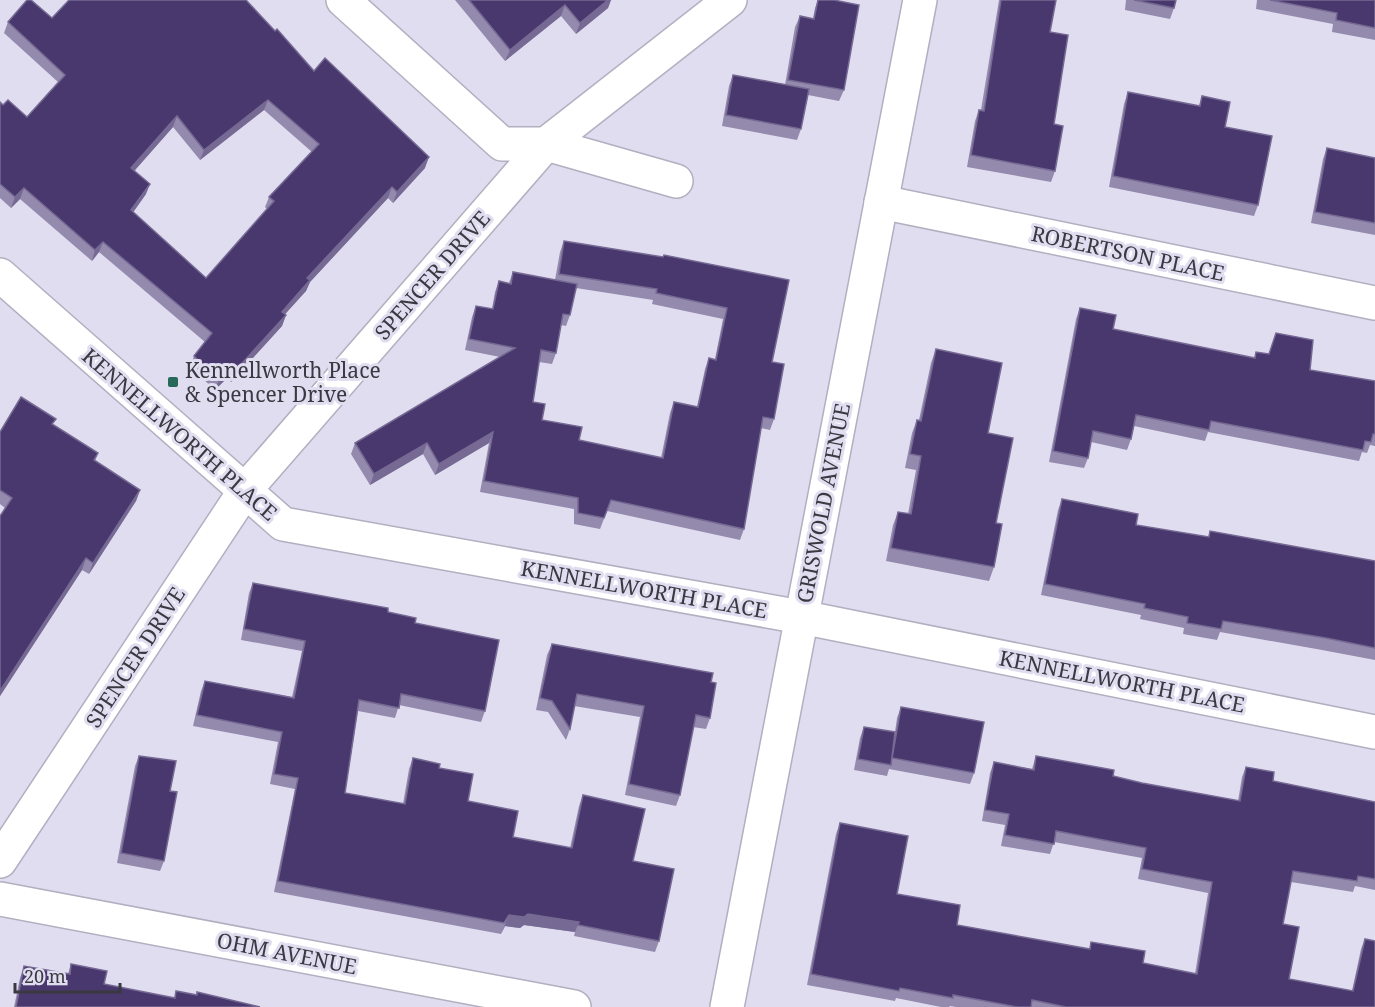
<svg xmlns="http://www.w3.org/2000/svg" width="1375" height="1007" viewBox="0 0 1375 1007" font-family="'Noto Serif',serif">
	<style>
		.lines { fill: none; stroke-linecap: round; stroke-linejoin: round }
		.street-casing { stroke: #b2afc0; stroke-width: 36 }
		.street { stroke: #fff; stroke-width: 33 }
		.wall { fill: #948aae; fill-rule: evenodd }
		.shaded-wall { fill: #766a94 }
		.building { fill: #48386d; stroke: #766a94; stroke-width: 1.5; fill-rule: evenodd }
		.poi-dot { fill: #276959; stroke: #e1ddf0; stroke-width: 2 }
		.labels { text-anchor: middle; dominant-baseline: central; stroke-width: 6; stroke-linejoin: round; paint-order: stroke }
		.street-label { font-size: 21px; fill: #3a3840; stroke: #e1ddf0 }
		.poi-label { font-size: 21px; fill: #3a3840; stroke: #e1ddf0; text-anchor: start }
	</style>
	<rect width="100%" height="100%" fill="#e1ddf0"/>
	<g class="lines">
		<defs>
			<g id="street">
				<path d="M343,0L502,144H546L676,181"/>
				<path d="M881,202L1375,303"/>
				<path d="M0,275L283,524L801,617L1375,732"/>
				<path d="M0,861L246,489L546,144L730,0"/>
				<path d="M0,899L574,1007"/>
				<path d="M727,1007L920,0"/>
			</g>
		</defs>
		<use href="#street" class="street-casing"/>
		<use href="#street" class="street"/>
	</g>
	<g class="wall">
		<path d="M455,0H611L608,8L576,34L561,16L505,61Z"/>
		<path d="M818,0H834L844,90L839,101L808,95L801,129L797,140L722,126L729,86L733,75L785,85L795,27L800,16L813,19L815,8Z"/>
		<path d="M999,0H1056L1050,32L1055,171L1051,182L967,167L975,121L979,110H981Z"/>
		<path d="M1126,0H1176L1174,8L1170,19L1125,10Z"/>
		<path d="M1257,0H1375V40L1332,32L1333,24L1256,9Z"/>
		<path d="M52,18L275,31L314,71L425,168L393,203L388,198L310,282L306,291L285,314L286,315L282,326L231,382L227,378L215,390L190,367L194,356L205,342L99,252L92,261L20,199L11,208L0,198V102L3,105L27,117L58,82L4,33L8,22ZM264,110L312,152L269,197L265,207L267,209L206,278L133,212L146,194L135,170L173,127L200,160Z"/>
		<path d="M1128,92L1199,106L1202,96L1225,127L1258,205L1254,216L1109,187L1124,104Z"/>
		<path d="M1327,148L1375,158V235L1311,223L1323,159Z"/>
		<path d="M564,241L789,280L772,362L774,419L770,430L761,428L744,529L740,540L607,511L600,529L574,524V509L480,492L489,443L435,475L423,454L370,485L351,454L355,443L500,357L465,350L472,317L476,306L492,309L495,292L499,281L509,283L513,272L555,280L560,252ZM576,288L653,300L652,304L723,319L715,359L709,358L705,369L697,407L674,402L670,413L661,458L579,440L542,420L533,402L539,362L552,364L556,353L561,325L566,326L570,315Z"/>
		<path d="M1080,308L1113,329L1254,358L1256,352L1310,370L1375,381V446L1370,445L1367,453L1362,452L1359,461L1208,432L1205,441L1134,426L1131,439L1127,450L1091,442L1088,458L1084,468L1049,462L1076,319Z"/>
		<path d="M936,349L988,433L996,523L994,567L989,581L886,561L893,525L898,512L908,514L916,470L905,468L912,433L917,420H919L931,363Z"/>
		<path d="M53,425L98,453L95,461L140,490L136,501L89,574L82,570L0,696V516L5,508L0,504V432Z"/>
		<path d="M1062,499L1136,525L1208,537L1210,531L1375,561V660L1322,650L1220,632L1217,640L1183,634L1184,628L1140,619L1141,615L1041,595L1058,510Z"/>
		<path d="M253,583L388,612L415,623L485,711L481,722L399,705L395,718L358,711L345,793L403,804L409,769L413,758L439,768L468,801L513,837L570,848L579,806L583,795L633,861L659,941L655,952L574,936L575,932L524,925L520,928L505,926L501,934L274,892L295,789L270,784L278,742L193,726L201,691L205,681L292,697L302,651L241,640L249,593Z"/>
		<path d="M552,644L711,682L710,718L706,729L693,727L680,795L676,806L625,795L640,717L574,706L570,729L566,740L548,712L536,710L547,655Z"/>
		<path d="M901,707L974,773L970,784L889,769L887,776L854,770L860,738L864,727L895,732L897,718Z"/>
		<path d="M139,756L170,791L164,861L160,871L117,863L135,766Z"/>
		<path d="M1036,756L1142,783L1238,801L1242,777L1246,767L1273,781L1375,802V890L1355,886L1353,892L1291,882L1283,924L1289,979L1352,991L1361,949L1365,939L1375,1007H956L950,1006L949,1007H941L896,998L895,1001L807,985L836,834L840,823L897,894L957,925L1089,949L1091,942L1143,963L1195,974L1208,893L1138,879L1142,858L1054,842L1050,854L1001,846L1005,825L982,821L990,773L994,762L1032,769Z"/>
		<path d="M71,964L104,984L174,998L176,991L196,995L197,992L260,1007H14L20,978L24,966L68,974Z"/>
	</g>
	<g class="shaded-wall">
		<path d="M608,0H611L608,8L576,34L580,23Z"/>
		<path d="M565,5L561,16L505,61L510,50Z"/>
		<path d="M268,100L264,110L200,160L204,150Z"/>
		<path d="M177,116L173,127L128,178L131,168Z"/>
		<path d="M429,157L425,168L393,203L397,192Z"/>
		<path d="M150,184L146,194L127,221L131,210Z"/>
		<path d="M392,187L388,198L310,282L306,291L278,322L282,312L307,278Z"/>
		<path d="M24,188L20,199L11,208L15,197Z"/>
		<path d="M103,242L99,252L92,261L95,250Z"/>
		<path d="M286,315L282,326L231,382L235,371Z"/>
		<path d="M230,367L227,378L215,390L219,380Z"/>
		<path d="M493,432L489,443L435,475L439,464Z"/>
		<path d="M427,443L423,454L370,485L374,474Z"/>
		<path d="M140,490L136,501L89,574L93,563Z"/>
		<path d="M86,558L82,570L0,696V691Z"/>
		<path d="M528,914L579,922L575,932L524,925L520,928L505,926L501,934L509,915Z"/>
	</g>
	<g class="building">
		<path d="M27,0H31L52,18L69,0H246L275,31L277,29L314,71L325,58L429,157L397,192L392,187L307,278L310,280L282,312L286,315L235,371L230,367L219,380L194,356L212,333L103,242L95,250L24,188L15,197L0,184V102L3,105L8,100L27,117L65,75L8,22ZM268,100L319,144L269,197L274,201L206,278L131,210L150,184L131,168L177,116L204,150Z"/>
		<path d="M469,0H608L580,23L565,5L510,50Z"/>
		<path d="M818,0H834L859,5L844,90L788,80L800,16L814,19Z"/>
		<path d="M1001,0H1056L1050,32L1068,35L1054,124L1063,126L1055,171L971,155L979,110L984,111Z"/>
		<path d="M1134,0H1176L1174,8Z"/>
		<path d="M1270,0H1375V28L1336,20L1337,13Z"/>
		<path d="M733,75L809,89L801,129L726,115Z"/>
		<path d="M1128,92L1200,106L1202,96L1230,102L1225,127L1272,136L1258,205L1113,176Z"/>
		<path d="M1327,148L1375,158V223L1315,212Z"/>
		<path d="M564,241L663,257L664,255L789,280L772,362L784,364L774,419L763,417L744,529L611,500L604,518L578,513V498L484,481L493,432L439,464L427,443L374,474L355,443L515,348L469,339L476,306L493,309L499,281L511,284L513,272L577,284L570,315L563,314L556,353L541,350L533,402L545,404L542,420L582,427L579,440L663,458L674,402L698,407L709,358L716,360L727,308L656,293L657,289L559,274Z"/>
		<path d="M1080,308L1116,315L1113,329L1255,358L1256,352L1269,354L1276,333L1313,340L1310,370L1375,381V434H1373L1371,442L1365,441L1363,450L1211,421L1209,430L1136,415L1131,439L1093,431L1088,458L1053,451Z"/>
		<path d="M936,349L1002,363L988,433L1013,438L996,523L1002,524L994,567L891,548L898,512L911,514L921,456L910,454L917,420L921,421Z"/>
		<path d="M21,397L56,419L52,424L98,453L94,460L140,490L93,563L86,558L0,691V516L12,498L0,490V432Z"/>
		<path d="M1062,499L1138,514L1136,525L1209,537L1210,531L1375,561V648L1326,638L1223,621L1221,629L1187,623L1188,617L1144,608L1145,604L1045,584Z"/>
		<path d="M253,583L388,608V612L416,618L415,623L499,640L485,711L401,694L399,708L359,700L345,793L405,804L413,758L440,764L439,768L473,774L468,801L518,811L513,837L572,848L583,795L645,809L633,861L674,869L659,941L578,925L579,922L528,914L524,917L509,915L504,923L278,881L298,778L274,774L282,732L197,715L205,681L294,698L305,641L244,629Z"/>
		<path d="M552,644L713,673L711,682L716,683L710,718L696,715L680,795L629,784L644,706L577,694L570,729L552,701L540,698Z"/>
		<path d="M901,707L984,722L974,773L892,758Z"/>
		<path d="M864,727L895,732L891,765L858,759Z"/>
		<path d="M139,756L176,761L170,791L177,792L164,861L121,853Z"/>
		<path d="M1036,756L1114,770L1113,776L1142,783L1240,801L1246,767L1274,772L1273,781L1375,802V879L1358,876L1357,881L1293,871L1283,924L1299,927L1289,979L1353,991L1365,939L1375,941V1007H1066L1032,1000L1031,1007H1017L953,995V998L900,988L899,991L811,974L840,823L908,836L897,894L960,905L957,925L1090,949L1091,942L1145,951L1143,963L1197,974L1212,882L1142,869L1146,848L1056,831L1054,844L1005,835L1009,814L985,810L994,762L1034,770Z"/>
		<path d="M71,964L107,971L104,984L175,998L176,991L197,995V992L260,1007H16L24,966L70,974Z"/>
	</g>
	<rect class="poi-dot" x="167" y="376" width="12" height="12" rx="3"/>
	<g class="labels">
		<g class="street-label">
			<text transform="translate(1128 253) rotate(12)">ROBERTSON PLACE</text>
			<text transform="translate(432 275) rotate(-49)">SPENCER DRIVE</text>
			<text transform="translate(180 434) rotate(41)">KENNELLWORTH PLACE</text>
			<text transform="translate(823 503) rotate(-79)">GRISWOLD AVENUE</text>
			<text transform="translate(644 589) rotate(10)">KENNELLWORTH PLACE</text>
			<text transform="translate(135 657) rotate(-57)">SPENCER DRIVE</text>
			<text transform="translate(1122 681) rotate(11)">KENNELLWORTH PLACE</text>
			<text transform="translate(287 953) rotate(11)">OHM AVENUE</text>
		</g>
		<g class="poi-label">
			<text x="185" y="370">Kennellworth Place<tspan x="185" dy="24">&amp; Spencer Drive</tspan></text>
		</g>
	</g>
	<path d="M15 983v9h105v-9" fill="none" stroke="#3a3840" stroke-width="3"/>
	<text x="24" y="983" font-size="18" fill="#3a3840" stroke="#e1ddf0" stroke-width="4.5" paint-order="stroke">20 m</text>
</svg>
